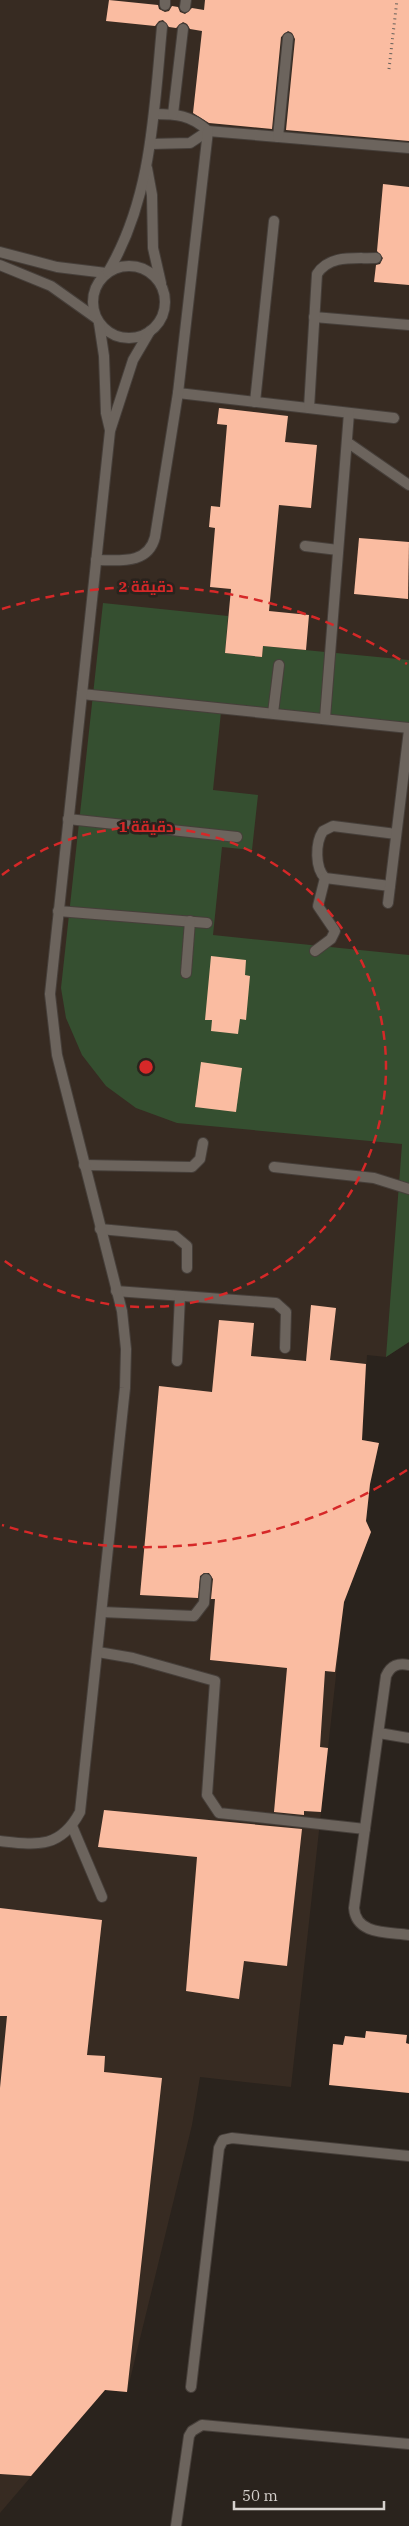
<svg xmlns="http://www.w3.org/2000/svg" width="409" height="2526" viewBox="0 0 409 2526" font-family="'IBM Plex Serif',Cairo,serif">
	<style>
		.built { fill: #372b22 }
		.green { fill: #354f30 }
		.building { fill: #fabca1 }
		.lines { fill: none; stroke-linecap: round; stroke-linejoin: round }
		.service-casing { stroke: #463f3a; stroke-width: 12 }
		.path { stroke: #66605a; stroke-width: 3; stroke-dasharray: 1 4; stroke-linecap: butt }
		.service { stroke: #6c645d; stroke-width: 10 }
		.ring { fill: none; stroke: #d62828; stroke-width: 2.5; stroke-dasharray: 9 6 }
		.centre { fill: #d62828; stroke: #2a231d; stroke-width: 2.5 }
		.ring-label { font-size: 15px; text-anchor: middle; font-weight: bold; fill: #d62828; stroke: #2a231d; stroke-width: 5; stroke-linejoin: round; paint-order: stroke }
	</style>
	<rect width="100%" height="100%" fill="#2a231d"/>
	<path class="built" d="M0,0H409V1342L386,1357L367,1355L362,1440L379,1443L370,1485L366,1520L371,1532L344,1602L291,2087L200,2077L192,2125L127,2392L105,2390L0,2513Z"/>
	<path class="green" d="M103,603L228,616L225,653L262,657L263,646L409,660V729L221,712L213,790L258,795L252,850L222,847L213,935L409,955V1342L386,1357L402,1144L177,1123L136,1108L106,1086L82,1055L66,1018L61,988Z"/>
	<g class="building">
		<path d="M109,0L158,5L159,9L165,12L169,11L172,6L178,7L180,12L185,14L192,8L204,10L205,0H409V141L286,130L295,39L292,33L288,31L281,37L272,129L209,123L193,113L202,31L190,29L187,24L183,22L176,28L169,27L163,20L159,21L155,26L106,21Z"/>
		<path d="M383,184L409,187V285L374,282L376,265L380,264L383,258L377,251Z"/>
		<path d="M219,408L288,416L285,442L317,445L311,508L279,505L269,611L309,615L306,650L263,646L262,657L225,653L231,589L210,587L215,528L209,527L211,506L220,507L227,425L217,424Z"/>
		<path d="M359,538L409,542L408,599L354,594Z"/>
		<path d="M211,956L246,960L245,975L250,976L246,1020L240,1019L238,1034L211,1031L212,1020H205Z"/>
		<path d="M201,1062L242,1068L236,1112L195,1107Z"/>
		<path d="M311,1305L336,1308L330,1360L366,1364L362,1440L379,1443L370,1484L366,1521L371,1532L344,1602L335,1672L325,1671L320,1747L328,1748L321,1812L304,1811V1815L274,1812L287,1668L210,1660L215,1599H211L213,1579L209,1573H204L200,1576L198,1598L140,1595L159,1386L212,1392L219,1320L254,1323L251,1356L306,1361Z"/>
		<path d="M104,1810L302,1829L287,1966L244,1961L239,1999L186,1991L197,1857L98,1847Z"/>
		<path d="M0,1908L102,1920L87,2055L105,2056L104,2072L162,2078L127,2392L105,2390L31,2476L0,2474V2088L7,2016H0Z"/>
		<path d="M366,2031L407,2035L406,2043L409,2044V2093L329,2085L333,2044L343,2045L345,2036L365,2038Z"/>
	</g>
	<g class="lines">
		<defs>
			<g id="service">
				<path d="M165,5V0"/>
				<path d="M185,7L186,0"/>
				<path d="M154,114C176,114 191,115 208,131L409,148"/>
				<path d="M173,114L183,29"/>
				<path d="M278,137L288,38"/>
				<path d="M150,144L190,143L208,131"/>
				<path d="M147,168L152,195L153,248L161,283"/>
				<path d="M0,252L57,267L106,273"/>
				<path d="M0,265L51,286L96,318"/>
				<circle cx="129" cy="302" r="36"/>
				<path d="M108,272C152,198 154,110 162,27"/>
				<path d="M314,317L409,325"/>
				<path d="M99,323L104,356L106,413L110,430"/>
				<path d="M178,393L394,418"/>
				<path d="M255,402L274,221"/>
				<path d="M309,408L317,274C330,254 355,259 376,258"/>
				<path d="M347,442L409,485"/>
				<path d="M305,546L338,550"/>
				<path d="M96,560C119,560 148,565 155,537L178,393L208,131"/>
				<path d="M82,694L409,728"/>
				<path d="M273,713L279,665"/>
				<path d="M325,718L349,413"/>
				<path d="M68,819L237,837"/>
				<path d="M390,886L325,878C315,868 315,843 323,831L333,826L396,834"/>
				<path d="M388,903L409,730"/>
				<path d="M58,911L207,923"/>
				<path d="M315,951L331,939L335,931L318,906L325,878"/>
				<path d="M186,973L190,921"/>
				<path d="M84,1165L192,1167L200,1159L203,1143"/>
				<path d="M274,1167L374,1178L409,1189"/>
				<path d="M100,1229L175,1236L187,1246V1268"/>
				<path d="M116,1291L276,1303L286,1312L285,1348"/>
				<path d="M177,1361L180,1296"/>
				<path d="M102,1612L194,1616L204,1603L206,1579"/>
				<path d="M98,1652L133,1658L215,1681L207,1795L219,1813L365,1829"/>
				<path d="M409,1665C398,1663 391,1665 386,1676L354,1908C356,1935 388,1932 409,1935"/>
				<path d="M379,1733L409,1738"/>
				<path d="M72,1826L102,1897"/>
				<path d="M0,1841C37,1845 60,1849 80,1812L125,1388L126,1349L122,1311L57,1055L50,994L110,431L133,360L150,331"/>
				<path d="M191,2387L219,2148L223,2140L232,2138L409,2156"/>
				<path d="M176,2526L189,2436L192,2431L202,2425L409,2444"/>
			</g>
		</defs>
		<use href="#service" class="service-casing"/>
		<path class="path" d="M389,69L397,0"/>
		<use href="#service" class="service"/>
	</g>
	<g class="ring">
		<path d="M2 875A240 240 0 1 1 2 1259"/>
		<path d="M407 1470A480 480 0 0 1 2 1525M2 609A480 480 0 0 1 407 664"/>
	</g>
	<circle cx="146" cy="1067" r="8" class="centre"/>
	<g class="ring-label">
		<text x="146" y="592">2 دقيقة</text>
		<text x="146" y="832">1 دقيقة</text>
	</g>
	<path d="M234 2501v8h150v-8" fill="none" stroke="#d6d1cd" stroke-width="2.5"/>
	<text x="242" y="2501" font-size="15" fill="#d6d1cd" stroke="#2a231d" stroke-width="4" paint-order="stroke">50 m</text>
</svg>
